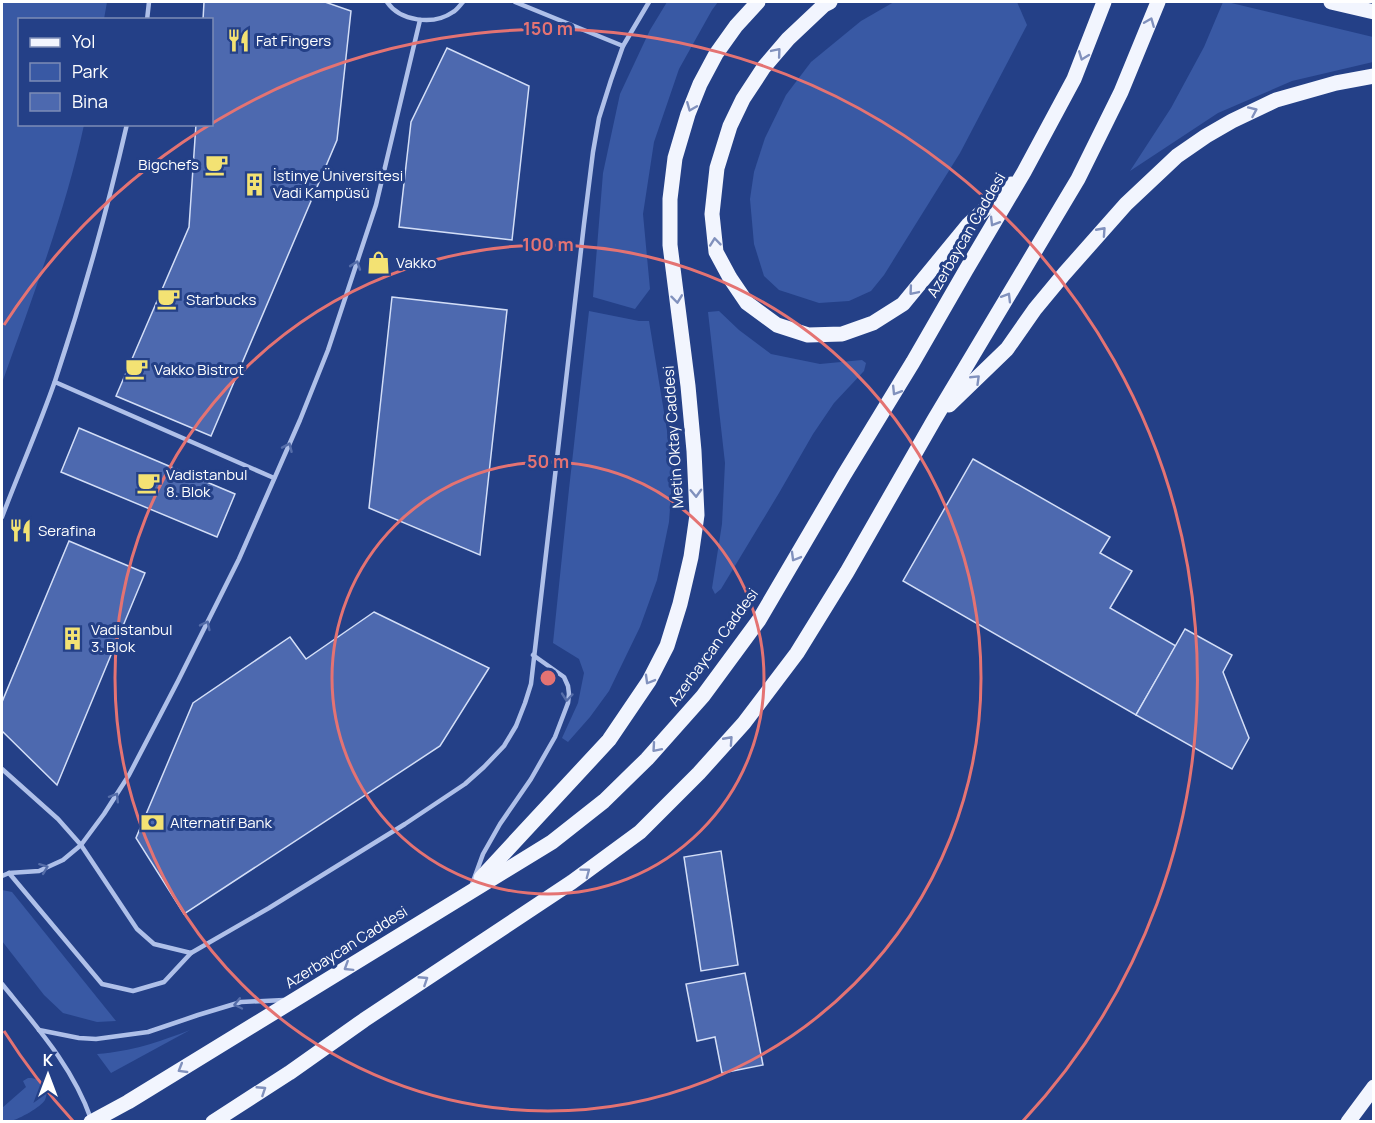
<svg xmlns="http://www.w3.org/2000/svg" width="1375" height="1123" viewBox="0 0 1375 1123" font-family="Manrope,sans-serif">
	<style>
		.green { fill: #3959a4 }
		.building { fill: #4d69af; stroke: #d3def7; stroke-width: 1.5 }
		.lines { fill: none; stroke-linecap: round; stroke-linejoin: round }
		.lane { stroke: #afc0e9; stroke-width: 4.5 }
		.primary { stroke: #f2f5fe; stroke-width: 15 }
		.oneway { stroke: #8191bd }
		.oneway2 { stroke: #556da9 }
		.ring { fill: none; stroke: #e47373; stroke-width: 3 }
		.labels { text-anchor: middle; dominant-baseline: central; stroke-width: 6; stroke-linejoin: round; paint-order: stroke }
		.poi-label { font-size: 15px; fill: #fff; stroke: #244087; text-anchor: start }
		.street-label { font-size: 15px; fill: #fff; stroke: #244087 }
		.centre { fill: #e47373; stroke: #244087; stroke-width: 3 }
		.ring-label { font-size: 18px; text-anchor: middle; font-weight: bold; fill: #e47373; stroke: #244087; stroke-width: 6; stroke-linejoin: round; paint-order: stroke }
	</style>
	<rect width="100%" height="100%" fill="#244087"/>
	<g class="green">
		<path d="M2,2H107L104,19L20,20V124L84,125C65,213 32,298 2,383Z"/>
		<path d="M667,2H718L712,10L679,69L654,142L643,214L650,289L635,309L593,297L603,173L620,94L650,30Z"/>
		<path d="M894,2H1017L1027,25L960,153L884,275L871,291L849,301L819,303L779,290L764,276L754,244L750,199L754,172L765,138L786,95L811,62L861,21Z"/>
		<path d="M1223,2H1227L1373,37V62L1292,81L1218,113L1130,171L1171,108L1204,47Z"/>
		<path d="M589,311L639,321H649L673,467L669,522L657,580L640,627L609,691L590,717L568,742L562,738L578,703L584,673L579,659L553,643L569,489Z"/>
		<path d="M719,311L739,330L771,354L820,364L862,360L866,363L864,371L834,403L813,434L779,493L721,589L715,594L712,588L722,524L725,463L708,312Z"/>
		<path d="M2,890L12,892L116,1021L97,1022L63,1013L44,995L2,941Z"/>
		<path d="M190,1030L111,1073L97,1054C133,1051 156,1043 190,1030Z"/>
		<path d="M28,1078C39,1077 51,1087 45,1100C41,1107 19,1119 11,1121C9,1122 4,1121 2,1121V1108L26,1087L23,1081Z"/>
	</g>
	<g class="building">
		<path d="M204,2H325L351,11L337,140L211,436L116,396L189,227L196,124H212V20H203Z"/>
		<path d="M447,48L529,86L512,240L399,227L411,122Z"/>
		<path d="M392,297L507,310L480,555L369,508Z"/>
		<path d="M79,428L235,494L217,537L61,472Z"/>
		<path d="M973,459L1110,537L1100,553L1132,571L1110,608L1176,646L1136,715L903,581Z"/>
		<path d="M69,541L145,573L57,785L2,731V702Z"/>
		<path d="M374,612L489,668L440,746L184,914L136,838L193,703L290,637L306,659Z"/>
		<path d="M1185,629L1232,655L1223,672L1249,738L1232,769L1136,715Z"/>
		<path d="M721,851L738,965L701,971L684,857Z"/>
		<path d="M745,973L763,1065L722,1073L715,1037L697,1041L686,984Z"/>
	</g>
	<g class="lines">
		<g class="lane">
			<path d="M387,2C400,21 433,26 453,12C457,10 460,5 463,2"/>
			<path d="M515,2L623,46"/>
			<path d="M147,20L149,2"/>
			<path d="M55,382L274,478"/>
			<path d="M2,517C19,472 39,427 55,381C83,297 107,211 127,124"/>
			<path d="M2,769L58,819L81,845L137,929L154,944L191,953L269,908L405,824L465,784L484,767L504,746L516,726L525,703L531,684L584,224L593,152L599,118L611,80L623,46L649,2"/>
			<path d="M9,873L102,984L133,991L164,982L191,953"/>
			<path d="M2,876L9,873L39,871L63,860L81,845L104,814L129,775L178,681L239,559L300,420L328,350L376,205L420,20"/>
			<path d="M471,887L483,854L500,824L531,779L555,737L568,703L569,694L568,686L564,677L533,655"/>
			<path d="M2,984C36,1026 73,1067 91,1119"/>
			<path d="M39,1030L79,1038L96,1039L148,1032L198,1015L241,1002L284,1000"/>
		</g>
		<g class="primary">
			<path d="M830,2L824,5L788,39L764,67L743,99L730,126L717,168L712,214L716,252L730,278L747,303L777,325L808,335L842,334L873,323L903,304L968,225L1011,184"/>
			<path d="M1331,2L1374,12"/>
			<path d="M949,405L1007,349L1035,309L1064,274L1126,204L1177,156L1206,136L1232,121L1276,100L1336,83L1374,76"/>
			<path d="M481,878L609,740L649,681L667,646L680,604L691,557L697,515L694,451L688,386L670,245V199L675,158L688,114L700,84L716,54L736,26L758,2"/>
			<path d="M91,1122L128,1102L552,842L604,801L647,759L703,696L759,620L844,475L913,362L966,270L1024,172L1074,79L1104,2"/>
			<path d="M213,1122L289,1073L364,1020L572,882L640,832L699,773L744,723L797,653L847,572L934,420L1078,179L1121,92L1158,2"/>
			<path d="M1348,1122L1374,1087"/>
		</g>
	</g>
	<defs><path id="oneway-chevron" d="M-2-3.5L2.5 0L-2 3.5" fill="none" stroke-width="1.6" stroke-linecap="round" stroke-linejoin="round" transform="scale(1.5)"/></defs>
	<g class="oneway">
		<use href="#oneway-chevron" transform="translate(1150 22) rotate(-68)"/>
		<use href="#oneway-chevron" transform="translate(777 52) rotate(-50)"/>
		<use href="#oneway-chevron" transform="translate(1083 56) rotate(111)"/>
		<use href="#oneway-chevron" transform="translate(691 107) rotate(112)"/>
		<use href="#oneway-chevron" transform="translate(1253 111) rotate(-24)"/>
		<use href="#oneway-chevron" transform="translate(994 222) rotate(121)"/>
		<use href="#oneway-chevron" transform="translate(1102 231) rotate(-48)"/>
		<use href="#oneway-chevron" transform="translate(715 242) rotate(-96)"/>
		<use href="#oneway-chevron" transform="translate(913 291) rotate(130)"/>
		<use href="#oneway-chevron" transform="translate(1007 297) rotate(-59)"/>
		<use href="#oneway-chevron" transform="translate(677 299) rotate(83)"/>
		<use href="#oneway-chevron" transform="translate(976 379) rotate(-44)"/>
		<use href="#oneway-chevron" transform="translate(896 391) rotate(122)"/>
		<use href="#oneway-chevron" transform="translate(696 493) rotate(88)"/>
		<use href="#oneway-chevron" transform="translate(795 557) rotate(120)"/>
		<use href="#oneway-chevron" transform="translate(649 680) rotate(120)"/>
		<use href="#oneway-chevron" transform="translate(729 740) rotate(-48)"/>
		<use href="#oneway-chevron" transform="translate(656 748) rotate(131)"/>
		<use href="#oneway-chevron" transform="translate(586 872) rotate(-37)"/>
		<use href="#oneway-chevron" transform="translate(348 967) rotate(148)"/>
		<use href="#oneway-chevron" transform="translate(424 980) rotate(-33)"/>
		<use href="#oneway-chevron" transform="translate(182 1069) rotate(149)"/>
		<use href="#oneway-chevron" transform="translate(262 1090) rotate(-33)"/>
	</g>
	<g class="oneway2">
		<use href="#oneway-chevron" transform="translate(356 265) rotate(-71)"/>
		<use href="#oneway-chevron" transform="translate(288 447) rotate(-66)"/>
		<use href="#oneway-chevron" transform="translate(206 625) rotate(-64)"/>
		<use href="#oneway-chevron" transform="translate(567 697) rotate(95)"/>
		<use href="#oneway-chevron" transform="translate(115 797) rotate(-58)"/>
		<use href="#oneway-chevron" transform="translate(44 868) rotate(-21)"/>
		<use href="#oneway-chevron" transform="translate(238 1004) rotate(168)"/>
	</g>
	<g class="ring">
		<circle cx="548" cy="678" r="216"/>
		<circle cx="548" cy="678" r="433"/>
		<path d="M73 1121A649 649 0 0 1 4 1031M4 325A649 649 0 1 1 1023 1121"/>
	</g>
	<defs>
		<symbol id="restaurant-bare" viewBox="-9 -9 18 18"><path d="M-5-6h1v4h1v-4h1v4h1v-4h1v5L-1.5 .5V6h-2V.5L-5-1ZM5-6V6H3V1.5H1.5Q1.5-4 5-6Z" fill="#f3e273" stroke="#244087" stroke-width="2.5" paint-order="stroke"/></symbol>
		<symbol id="cafe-bare" viewBox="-9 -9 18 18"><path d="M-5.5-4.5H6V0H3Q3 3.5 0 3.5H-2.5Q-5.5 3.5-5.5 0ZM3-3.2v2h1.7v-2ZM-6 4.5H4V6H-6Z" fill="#f3e273" stroke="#244087" stroke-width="2.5" paint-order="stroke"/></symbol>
		<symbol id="building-bare" viewBox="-9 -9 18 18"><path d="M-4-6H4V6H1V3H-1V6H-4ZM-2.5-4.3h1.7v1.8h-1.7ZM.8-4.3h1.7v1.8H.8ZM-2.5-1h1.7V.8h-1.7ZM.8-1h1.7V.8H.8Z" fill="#f3e273" stroke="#244087" stroke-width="2.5" paint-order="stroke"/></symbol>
		<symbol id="shop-bare" viewBox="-9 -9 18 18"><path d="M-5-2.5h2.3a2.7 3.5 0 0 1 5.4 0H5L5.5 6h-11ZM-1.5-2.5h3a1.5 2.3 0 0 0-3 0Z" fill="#f3e273" stroke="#244087" stroke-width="2.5" paint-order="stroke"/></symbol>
		<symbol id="bank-bare" viewBox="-9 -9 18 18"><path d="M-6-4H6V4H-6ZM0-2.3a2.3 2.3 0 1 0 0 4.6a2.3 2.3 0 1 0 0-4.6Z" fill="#f3e273" stroke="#244087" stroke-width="2.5" paint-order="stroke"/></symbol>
	</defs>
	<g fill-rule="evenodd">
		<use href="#restaurant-bare" x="222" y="24" width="33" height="33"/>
		<use href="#cafe-bare" x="200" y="148" width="33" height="33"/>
		<use href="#building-bare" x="238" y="168" width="33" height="33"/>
		<use href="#shop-bare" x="362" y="246" width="33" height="33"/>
		<use href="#cafe-bare" x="152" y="282" width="33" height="33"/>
		<use href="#cafe-bare" x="120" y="352" width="33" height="33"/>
		<use href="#cafe-bare" x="132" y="466" width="33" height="33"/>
		<use href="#restaurant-bare" x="4" y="514" width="33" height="33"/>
		<use href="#building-bare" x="56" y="622" width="33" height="33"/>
		<use href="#bank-bare" x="136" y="806" width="33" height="33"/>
	</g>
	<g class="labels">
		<g class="poi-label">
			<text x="256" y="40">Fat Fingers</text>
			<text x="199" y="164" text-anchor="end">Bigchefs</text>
			<text x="273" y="175">İstinye Üniversitesi<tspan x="273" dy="17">Vadi Kampüsü</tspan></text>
			<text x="396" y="262">Vakko</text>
			<text x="186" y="299">Starbucks</text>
			<text x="154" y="369">Vakko Bistrot</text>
			<text x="166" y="474">Vadistanbul<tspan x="166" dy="17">8. Blok</tspan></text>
			<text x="38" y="530">Serafina</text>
			<text x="91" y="629">Vadistanbul<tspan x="91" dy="17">3. Blok</tspan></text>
			<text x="170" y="822">Alternatif Bank</text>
		</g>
		<g class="street-label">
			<text transform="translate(966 235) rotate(-60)">Azerbaycan Caddesi</text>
			<text transform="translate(673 437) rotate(-94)">Metin Oktay Caddesi</text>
			<text transform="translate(713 647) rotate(-54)">Azerbaycan Caddesi</text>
			<text transform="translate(346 947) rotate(-32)">Azerbaycan Caddesi</text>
		</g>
	</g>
	<circle cx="548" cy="678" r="9" class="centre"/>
	<g class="ring-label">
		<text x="548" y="35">150 m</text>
		<text x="548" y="251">100 m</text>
		<text x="548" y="468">50 m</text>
	</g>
	<rect width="1375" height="1123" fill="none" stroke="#ffffff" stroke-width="6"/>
	<rect x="18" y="18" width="195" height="108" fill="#244087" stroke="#7c8cb7" stroke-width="1.5"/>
	<rect x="30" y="38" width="30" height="9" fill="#f2f5fe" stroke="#7c8cb7" stroke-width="1.5"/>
	<text x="72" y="48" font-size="18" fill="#ffffff">Yol</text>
	<rect x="30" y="63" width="30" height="18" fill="#3959a4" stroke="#7c8cb7" stroke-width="1.5"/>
	<text x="72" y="78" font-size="18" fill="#ffffff">Park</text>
	<rect x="30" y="93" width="30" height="18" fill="#4d69af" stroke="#7c8cb7" stroke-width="1.5"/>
	<text x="72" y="108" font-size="18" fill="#ffffff">Bina</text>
	<g transform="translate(48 1075)" stroke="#244087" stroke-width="4.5" paint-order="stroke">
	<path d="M0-4.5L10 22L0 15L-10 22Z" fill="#ffffff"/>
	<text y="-9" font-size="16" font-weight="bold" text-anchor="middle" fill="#ffffff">K</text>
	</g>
</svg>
